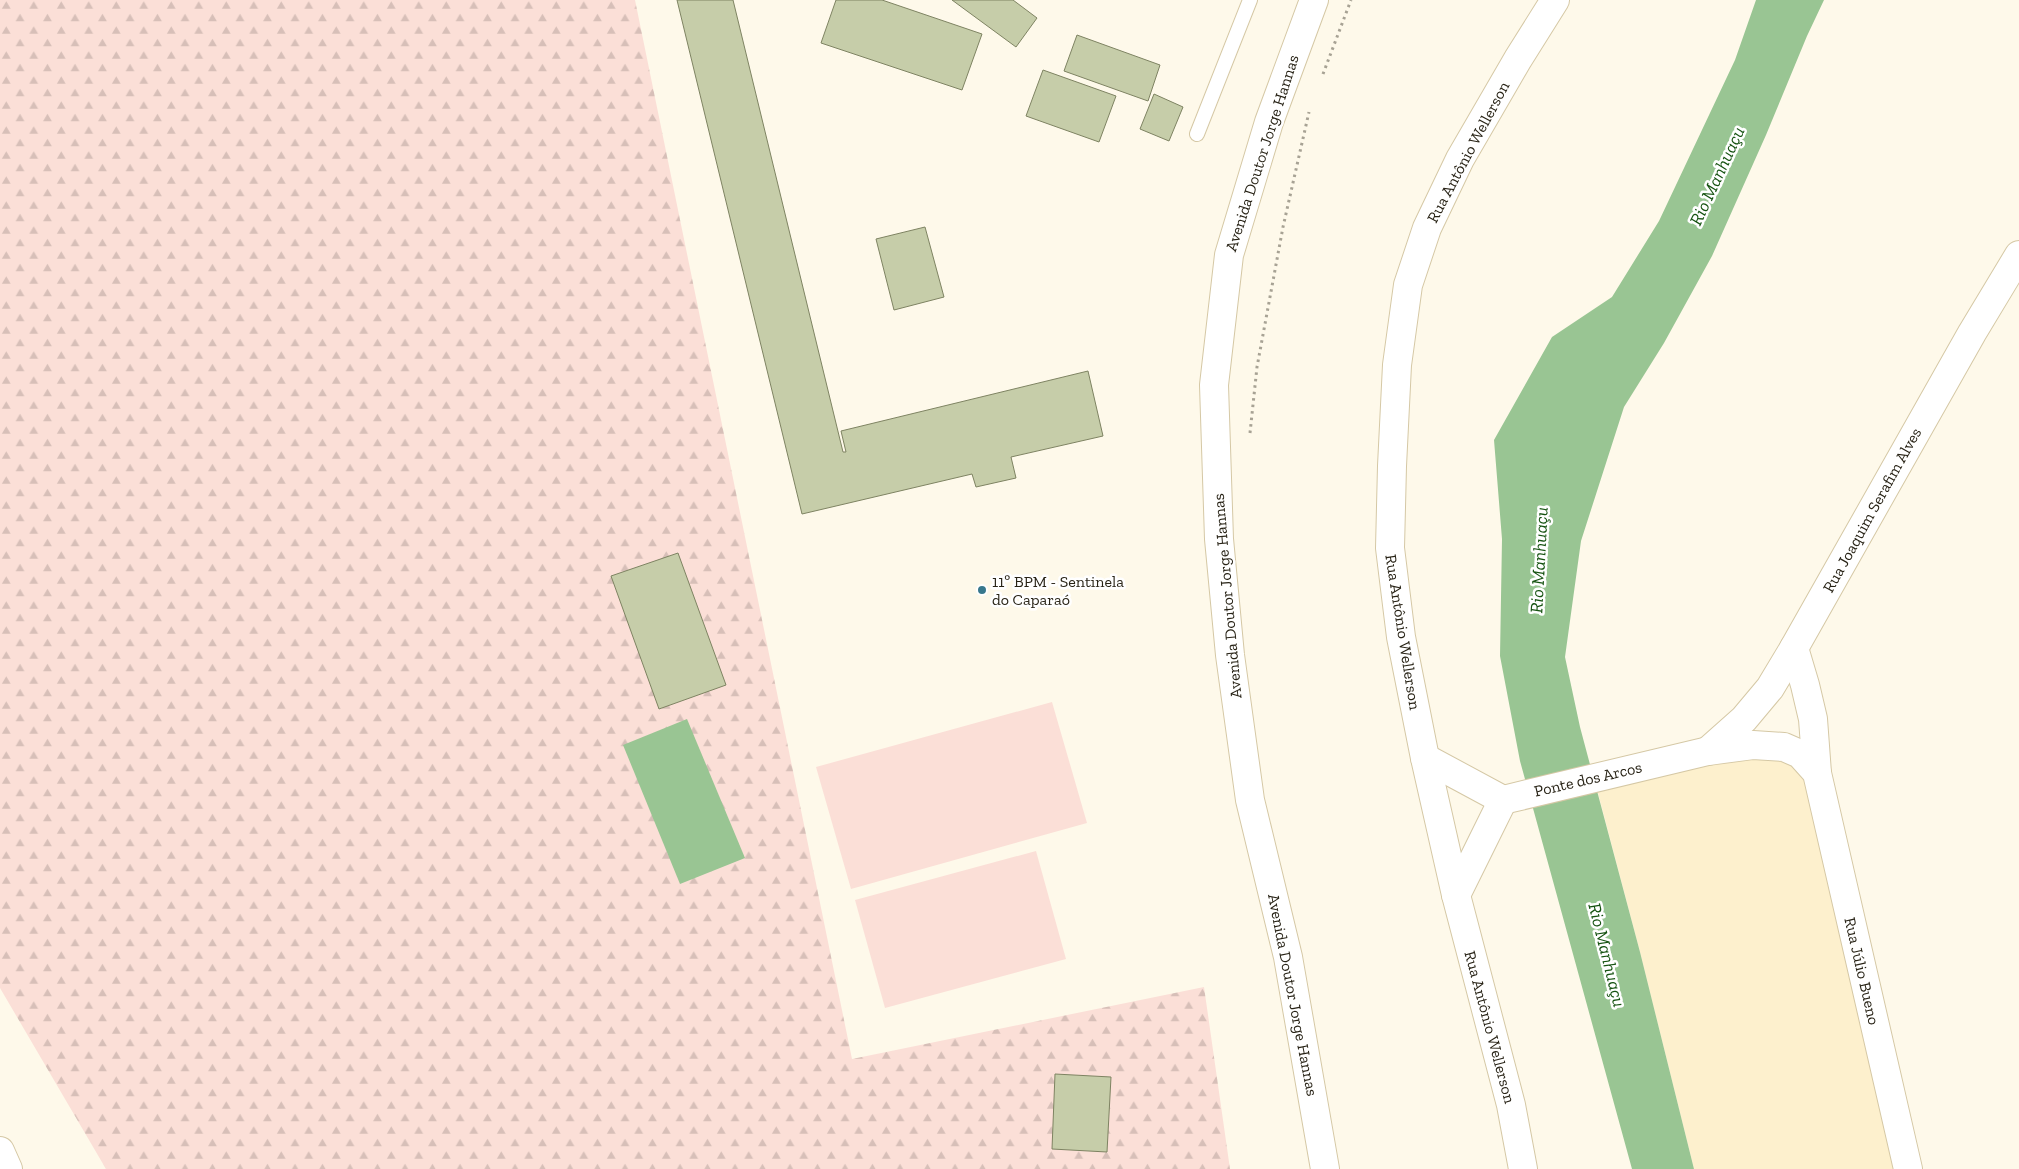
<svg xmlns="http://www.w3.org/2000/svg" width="2019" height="1169" viewBox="0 0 2019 1169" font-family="'Zilla Slab',serif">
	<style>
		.built { fill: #fdf0cd }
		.forest { fill: url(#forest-firs) }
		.park { fill: #fbdfd7 }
		.water { fill: #99c593 }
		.building { fill: #c6cda9; stroke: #7e8362 }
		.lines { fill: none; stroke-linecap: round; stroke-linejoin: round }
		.lane-casing { stroke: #d5c8a5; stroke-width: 16 }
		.street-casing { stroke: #d5c8a5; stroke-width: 30 }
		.secondary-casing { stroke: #d5c8a5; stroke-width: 30 }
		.highway-casing { stroke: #d5c8a5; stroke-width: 30 }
		.path { stroke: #a7a294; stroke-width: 3; stroke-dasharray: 2.5 4; stroke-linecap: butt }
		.lane { stroke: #fff; stroke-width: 14 }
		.street { stroke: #fff; stroke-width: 28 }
		.secondary { stroke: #fff; stroke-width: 28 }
		.highway { stroke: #fff; stroke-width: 28 }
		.poi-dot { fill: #38788c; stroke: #fff; stroke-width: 2 }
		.labels { text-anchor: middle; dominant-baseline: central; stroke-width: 5; stroke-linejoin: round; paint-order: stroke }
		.street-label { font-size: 16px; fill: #282316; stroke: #fff }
		.poi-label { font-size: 16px; fill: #282316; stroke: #fff; text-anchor: start }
		.water-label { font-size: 18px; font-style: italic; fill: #155210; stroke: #fff }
	</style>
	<defs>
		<pattern id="forest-firs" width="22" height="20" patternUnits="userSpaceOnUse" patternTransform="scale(1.25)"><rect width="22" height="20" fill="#fbdfd7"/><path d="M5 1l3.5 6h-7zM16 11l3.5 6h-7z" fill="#d7bfb8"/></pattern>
	</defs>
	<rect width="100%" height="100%" fill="#fef9ea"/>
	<path class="built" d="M1800,754L1908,1169H1694L1640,952L1594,778L1672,760Z"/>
	<path class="forest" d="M0,0H635L852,1059L1204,987L1230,1169H106L0,988Z"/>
	<g class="park">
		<path d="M1052,702L1087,823L851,889L816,767Z"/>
		<path d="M1036,851L1066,959L885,1008L855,900Z"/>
	</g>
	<g class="water">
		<path d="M1756,0H1824L1807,36L1766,135L1712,256L1664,343L1624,407L1581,541L1565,657L1580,727L1640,952L1694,1169H1632L1520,761L1500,656L1502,539L1494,440L1552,337L1612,297L1659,221L1735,60Z"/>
		<path d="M687,719L745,858L680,884L623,745Z"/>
	</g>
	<g class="building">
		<path d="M677,0H733L843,452H846L841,431L1088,371L1103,436L1011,457L1016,478L976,487L972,474L802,514Z"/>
		<path d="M836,0H882L982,34L962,90L821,43Z"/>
		<path d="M952,0H1013L1037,18L1016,47Z"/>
		<path d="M1077,35L1160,65L1148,101L1064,71Z"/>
		<path d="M1043,70L1116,96L1099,142L1026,116Z"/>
		<path d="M1154,94L1183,107L1169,141L1140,129Z"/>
		<path d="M925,227L944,297L894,310L876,239Z"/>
		<path d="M678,553L726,685L659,709L611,576Z"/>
		<path d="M1055,1074L1111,1077L1107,1152L1052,1149Z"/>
	</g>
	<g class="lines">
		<defs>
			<path id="lane" d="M1197,134L1250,0"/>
			<g id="street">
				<path d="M1794,648L1805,685L1813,719L1817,773"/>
				<path d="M1708,751L1744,719L1770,688L1794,648L1972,333L2019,255"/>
				<path d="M0,1151L8,1169"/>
			</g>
			<g id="secondary">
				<path d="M1425,758L1503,800"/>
				<path d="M1503,800L1708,751L1753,745L1784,747L1800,754L1817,773L1908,1169"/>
				<path d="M1456,895L1503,800"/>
				<path d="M1523,1169L1511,1105L1456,895L1425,758L1401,637L1390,548L1392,466L1397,365L1408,285L1427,228L1460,159L1518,59L1555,0"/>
			</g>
			<path id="highway" d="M1314,0L1269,122L1229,255L1214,385L1219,539L1230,655L1250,800L1288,957L1325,1169"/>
		</defs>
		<use href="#lane" class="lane-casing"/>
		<use href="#street" class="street-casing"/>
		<use href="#secondary" class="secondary-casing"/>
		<use href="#highway" class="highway-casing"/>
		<g class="path">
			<path d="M1323,74L1351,0"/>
			<path d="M1250,433L1257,367L1283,227L1309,112"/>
		</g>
		<use href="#lane" class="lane"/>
		<use href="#street" class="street"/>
		<use href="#secondary" class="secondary"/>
		<use href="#highway" class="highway"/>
	</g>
	<circle class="poi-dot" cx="982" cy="590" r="5"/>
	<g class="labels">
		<g class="street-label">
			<text transform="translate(1468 152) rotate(-62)">Rua Antônio Wellerson</text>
			<text transform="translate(1262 153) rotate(-72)">Avenida Doutor Jorge Hannas</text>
			<text transform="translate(1872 510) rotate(-61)">Rua Joaquim Serafim Alves</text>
			<text transform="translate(1227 596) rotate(-95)">Avenida Doutor Jorge Hannas</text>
			<text transform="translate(1403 632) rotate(81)">Rua Antônio Wellerson</text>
			<text transform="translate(1588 779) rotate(-13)">Ponte dos Arcos</text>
			<text transform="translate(1862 971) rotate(77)">Rua Júlio Bueno</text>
			<text transform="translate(1293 995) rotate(79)">Avenida Doutor Jorge Hannas</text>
			<text transform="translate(1490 1027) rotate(75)">Rua Antônio Wellerson</text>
		</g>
		<g class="poi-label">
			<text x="992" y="581">11º BPM - Sentinela<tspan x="992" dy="18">do Caparaó</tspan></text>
		</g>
		<g class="water-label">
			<text transform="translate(1717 176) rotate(-65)">Rio Manhuaçu</text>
			<text transform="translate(1539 560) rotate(-87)">Rio Manhuaçu</text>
			<text transform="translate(1607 955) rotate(76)">Rio Manhuaçu</text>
		</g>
	</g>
</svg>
